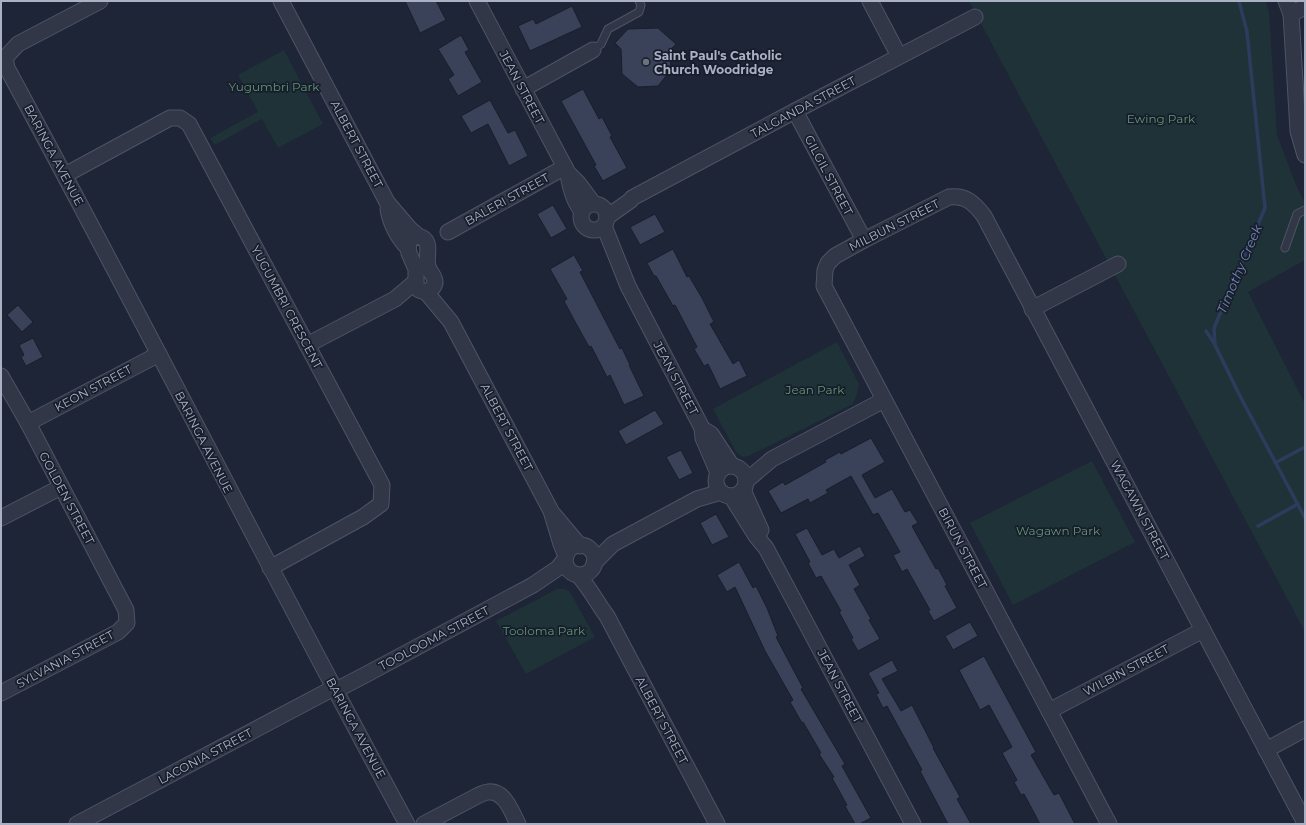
<svg xmlns="http://www.w3.org/2000/svg" width="1306" height="825" viewBox="0 0 1306 825" font-family="Montserrat,sans-serif">
	<style>
		.green { fill: #1f3238 }
		.lines { fill: none; stroke-linecap: round; stroke-linejoin: round }
		.stream { stroke: #2d3c5d; stroke-width: 3.5 }
		.building { fill: #394258; stroke: #181e2d }
		.service-casing { stroke: #4e5465; stroke-width: 9 }
		.minor-casing { stroke: #4e5465; stroke-width: 17 }
		.service { stroke: #313747; stroke-width: 7 }
		.minor { stroke: #313747; stroke-width: 15 }
		.worship-dot { fill: #6b7280; stroke: #171d2b; stroke-width: 1.5 }
		.labels { text-anchor: middle; dominant-baseline: central; stroke-width: 3.5; stroke-linejoin: round; paint-order: stroke }
		.poi-label { font-size: 12px; font-weight: bold; fill: #aab1c5; stroke: #171d2b; text-anchor: start }
		.park-label { font-size: 12px; fill: #619673; stroke: #171d2b }
		.street-label { font-size: 12px; fill: #aab1c5; stroke: #171d2b }
		.water-label { font-size: 13px; font-style: italic; fill: #7084b0; stroke: #171d2b }
	</style>
	<rect width="100%" height="100%" fill="#1d2536"/>
	<g class="green">
		<path d="M969,1H1266L1269,13L1277,135L1296,185L1305,203V260L1248,292L1305,404V632Z"/>
		<path d="M284,50L323,124L278,148L262,119L215,145L210,138L258,112L238,75Z"/>
		<path d="M837,342L859,384L857,394L853,404L749,456L742,457L736,452L713,409Z"/>
		<path d="M1092,461L1135,542L1013,605L970,523Z"/>
		<path d="M557,589H565L570,592L595,637L526,674L496,621Z"/>
	</g>
	<g class="lines">
		<g class="stream">
			<path d="M1239,1L1247,32L1265,208L1214,328L1215,345L1240,396L1305,518"/>
			<path d="M1206,331L1214,343"/>
			<path d="M1275,463L1303,448"/>
			<path d="M1258,526L1298,504"/>
		</g>
	</g>
	<g class="building">
		<path d="M405,1H436L446,20L420,33Z"/>
		<path d="M572,6L582,27L530,51L518,26L533,19L536,24Z"/>
		<path d="M658,28L676,44L670,50L671,70L658,86L638,87L622,74L621,49L615,43L628,29Z"/>
		<path d="M461,35L469,50L465,52L482,82L458,96L448,79L454,75L438,49Z"/>
		<path d="M583,89L599,119L602,117L612,136L610,137L627,168L603,181L594,166L596,165L561,101Z"/>
		<path d="M490,100L508,133L515,130L528,156L509,166L488,124L471,133L461,116Z"/>
		<path d="M553,205L567,229L551,238L537,214Z"/>
		<path d="M655,214L665,232L640,245L630,227Z"/>
		<path d="M673,249L687,277L689,276L702,298L714,322L710,324L733,364L739,360L747,376L720,389L708,364L704,366L694,349L697,347L675,305L673,306L656,276H654L647,263Z"/>
		<path d="M574,255L583,271L580,272L620,349L622,348L630,365H629L644,396L624,405L610,375L607,377L591,346L589,347L573,318L564,301L567,299L550,269Z"/>
		<path d="M18,305L33,322L22,332L7,315Z"/>
		<path d="M33,338L43,357L26,366L21,357L24,355L19,345Z"/>
		<path d="M655,410L664,424L626,445L618,431Z"/>
		<path d="M871,438L885,462L862,475L875,498L892,489L905,512L910,510L918,523L912,526L936,569L938,568L947,585L945,586L957,608L934,621L928,611L930,610L907,569L902,572L893,555L900,552L878,513L873,515L851,476L826,490L828,493L810,503L808,499L781,513L768,491L783,482L785,485L826,462L825,460L840,452L841,454Z"/>
		<path d="M681,450L693,473L679,480L666,457Z"/>
		<path d="M716,514L729,537L712,545L700,523Z"/>
		<path d="M807,528L822,555L834,549L839,558L860,546L865,556L849,565L860,585L854,589L871,619L869,620L880,639L858,651L851,639L853,638L839,612L841,611L821,576L816,578L808,563L810,562L795,534Z"/>
		<path d="M739,562L753,588L756,586L767,608L778,636L776,637L803,688L801,689L845,764L842,766L871,818L859,824H855L845,806L847,805L832,778L834,777L819,754L821,753L803,722L802,723L790,702L793,700L765,651L735,587L727,592L717,575Z"/>
		<path d="M970,622L978,636L953,650L945,636Z"/>
		<path d="M984,656L1036,752L1031,755L1054,795L1059,793L1075,824H1040L1024,794L1021,795L1014,782L1017,780L1002,753L1012,747L989,705L980,710L959,670Z"/>
		<path d="M892,660L898,671L882,679L901,711L912,705L934,748H933L960,797L957,799L971,824H948L920,771L922,770L887,706L883,708L876,694L879,693L868,673Z"/>
	</g>
	<g class="lines">
		<defs>
			<g id="service">
				<path d="M593,50L601,44L608,29L639,12L641,5L639,1"/>
				<path d="M1285,248L1297,214L1305,210"/>
			</g>
			<g id="minor">
				<path d="M100,1L18,44L5,58L7,68C143,319 271,573 407,824"/>
				<path d="M281,1L387,202L410,229L418,236"/>
				<path d="M477,1L568,173L579,184L593,203"/>
				<path d="M870,1L899,56"/>
				<path d="M1286,1L1291,14L1298,131L1305,155"/>
				<path d="M1291,14L1305,7"/>
				<path d="M523,89L593,50"/>
				<path d="M795,111L864,240"/>
				<path d="M568,174C570,187 573,201 582,211"/>
				<path d="M65,175L170,118H180L189,124L382,485L381,504L363,517L270,568"/>
				<circle cx="594" cy="217" r="13"/>
				<path d="M388,209C390,223 398,238 408,248"/>
				<path d="M607,217L631,200L632,198L795,111L975,17"/>
				<path d="M604,226L628,286L702,428L703,438L718,473"/>
				<path d="M448,232L565,167"/>
				<path d="M418,236C434,240 425,255 428,266C429,272 436,277 435,283C434,288 430,290 426,292L419,290L416,287V269L409,253L408,248L410,239Z"/>
				<path d="M426,292L451,322L551,511L561,544L566,556"/>
				<path d="M1032,309L1118,264"/>
				<path d="M307,345L395,299L415,282"/>
				<path d="M1,376L28,423L126,610L127,623L118,632L1,693"/>
				<path d="M28,423L159,354"/>
				<path d="M706,431L711,434L732,466"/>
				<circle cx="731" cy="481" r="15"/>
				<path d="M746,481L772,459L884,400"/>
				<path d="M743,490L761,530"/>
				<path d="M731,496L756,536L766,548L913,824"/>
				<path d="M554,515L580,546"/>
				<path d="M1,518L61,487"/>
				<circle cx="580" cy="560" r="15"/>
				<path d="M594,563L613,544L697,499L721,492"/>
				<path d="M578,575C590,588 597,603 607,616L717,824"/>
				<path d="M1049,711L1203,630"/>
				<path d="M1266,750L1305,729"/>
				<path d="M77,824L328,691L342,687L365,675L533,585L558,568L565,559"/>
				<path d="M424,824L479,795C482,794 485,792 488,792C505,790 512,813 518,824"/>
				<path d="M1109,824L824,286L825,270L828,263L835,256L864,240L949,197C966,195 974,203 984,216L1305,823"/>
			</g>
		</defs>
		<use href="#service" class="service-casing"/>
		<use href="#minor" class="minor-casing"/>
		<use href="#service" class="service"/>
		<use href="#minor" class="minor"/>
	</g>
	<circle class="worship-dot" cx="646" cy="62" r="4"/>
	<g class="labels">
		<g class="poi-label">
			<text x="654" y="55">Saint Paul's Catholic<tspan x="654" dy="14">Church Woodridge</tspan></text>
		</g>
		<g class="park-label">
			<text x="274" y="86">Yugumbri Park</text>
			<text x="1161" y="118">Ewing Park</text>
			<text x="815" y="389">Jean Park</text>
			<text x="1058" y="530">Wagawn Park</text>
			<text x="544" y="630">Tooloma Park</text>
		</g>
		<g class="street-label">
			<text transform="translate(522 87) rotate(62)">JEAN STREET</text>
			<text transform="translate(803 107) rotate(-28)">TALGANDA STREET</text>
			<text transform="translate(357 144) rotate(62)">ALBERT STREET</text>
			<text transform="translate(54 155) rotate(62)">BARINGA AVENUE</text>
			<text transform="translate(829 175) rotate(62)">GILGIL STREET</text>
			<text transform="translate(507 199) rotate(-29)">BALERI STREET</text>
			<text transform="translate(894 225) rotate(-27)">MILBUN STREET</text>
			<text transform="translate(287 307) rotate(62)">YUGUMBRI CRESCENT</text>
			<text transform="translate(676 378) rotate(62)">JEAN STREET</text>
			<text transform="translate(93 388) rotate(-28)">KEON STREET</text>
			<text transform="translate(507 427) rotate(62)">ALBERT STREET</text>
			<text transform="translate(204 442) rotate(63)">BARINGA AVENUE</text>
			<text transform="translate(67 498) rotate(62)">GOLDEN STREET</text>
			<text transform="translate(1140 510) rotate(62)">WAGAWN STREET</text>
			<text transform="translate(963 548) rotate(62)">BIRUN STREET</text>
			<text transform="translate(434 638) rotate(-28)">TOOLOOMA STREET</text>
			<text transform="translate(65 659) rotate(-28)">SYLVANIA STREET</text>
			<text transform="translate(1126 670) rotate(-28)">WILBIN STREET</text>
			<text transform="translate(840 686) rotate(62)">JEAN STREET</text>
			<text transform="translate(662 720) rotate(62)">ALBERT STREET</text>
			<text transform="translate(356 728) rotate(62)">BARINGA AVENUE</text>
			<text transform="translate(205 756) rotate(-28)">LACONIA STREET</text>
		</g>
		<g class="water-label">
			<text transform="translate(1239 269) rotate(-67)">Timothy Creek</text>
		</g>
	</g>
	<rect width="1306" height="825" fill="none" stroke="#aab1c5" stroke-width="4"/>
</svg>
